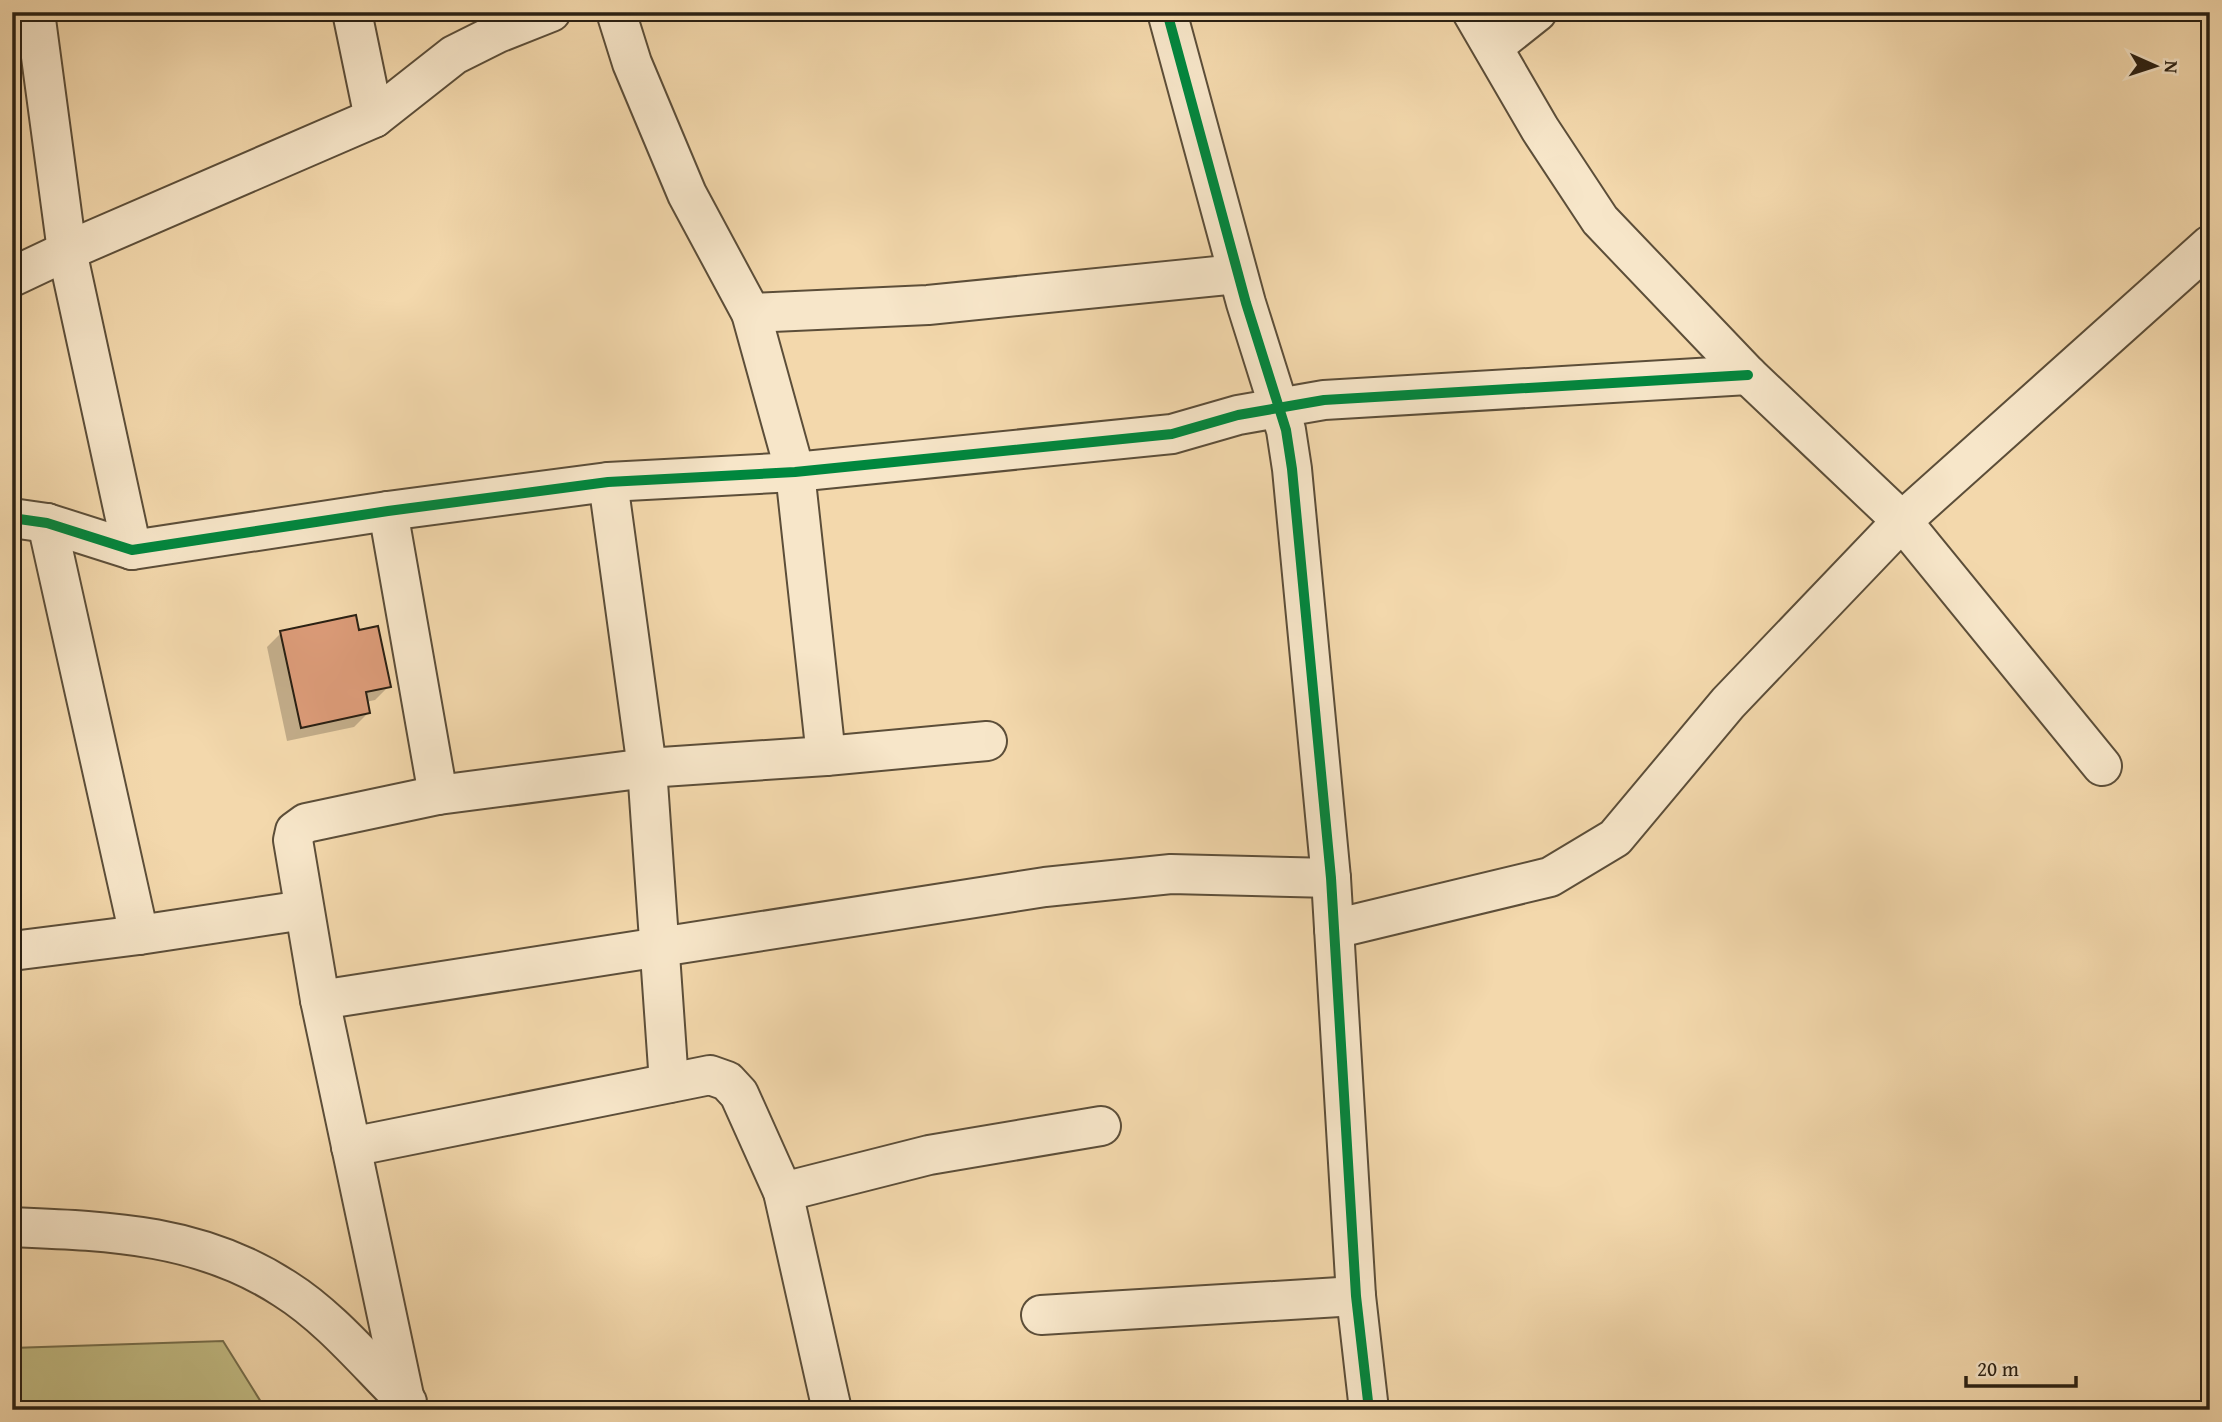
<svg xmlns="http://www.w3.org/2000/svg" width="2222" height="1422" viewBox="0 0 2222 1422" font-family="'Gentium Book Plus',serif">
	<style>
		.green { fill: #c2bc84; stroke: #766e4c; stroke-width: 2 }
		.shadow { fill: #0003 }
		.building { fill: #db9b78; stroke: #2a2013; stroke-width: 2 }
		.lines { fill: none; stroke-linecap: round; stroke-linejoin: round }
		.minor-casing { stroke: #5c4e39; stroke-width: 42 }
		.minor { stroke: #f7e6c9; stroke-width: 38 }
		.cycleway-casing { stroke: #f7e6c9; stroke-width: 15 }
		.cycleway { stroke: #00873e; stroke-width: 10 }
	</style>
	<rect width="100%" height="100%" fill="#f3d8ac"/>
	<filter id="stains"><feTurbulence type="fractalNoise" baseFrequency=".00286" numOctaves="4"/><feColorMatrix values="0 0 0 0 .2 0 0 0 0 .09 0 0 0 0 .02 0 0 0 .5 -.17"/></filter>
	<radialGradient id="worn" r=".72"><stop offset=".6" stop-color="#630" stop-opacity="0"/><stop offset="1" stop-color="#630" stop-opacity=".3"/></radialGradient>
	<path class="green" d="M223,1341L266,1410H12V1348Z"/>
	<path class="shadow" d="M358,632L389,686L375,700L366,702L368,713L354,727L287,741L267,647L281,633Z"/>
	<path class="building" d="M356,615L359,630L378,626L391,687L366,692L370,713L301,728L280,631Z"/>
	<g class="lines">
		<defs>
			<g id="minor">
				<path d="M35,12L67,251L132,550"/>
				<path d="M352,12L374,118"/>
				<path d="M616,12L632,63L687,194L751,313L795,472L826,756"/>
				<path d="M1167,12L1246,303L1286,430L1292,469L1331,878L1356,1296L1369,1410"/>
				<path d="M1472,12L1540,129L1600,220L1748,375L1902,521L2102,766"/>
				<path d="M1493,47L1537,12"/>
				<path d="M12,277L67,251L374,118L454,55L498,33L551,12"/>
				<path d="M751,313L928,305L1237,274"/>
				<path d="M608,482L647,768L669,1083"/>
				<path d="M388,511L438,795"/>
				<path d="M12,518L47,523L132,550L388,511L608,482L795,472L1172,434L1238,415L1324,400L1748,375"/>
				<path d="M47,523L139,935"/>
				<path d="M1334,929L1550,877L1615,838L1728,703L1902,521L2210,245"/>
				<path d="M12,951L139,935L304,910"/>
				<path d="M320,1000L1045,887L1171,874L1331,878"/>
				<path d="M351,1147L710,1075L727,1081L739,1094L783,1192L832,1410"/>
				<path d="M783,1192L929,1155L1101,1126"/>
				<path d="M12,1227C110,1231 201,1234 285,1289C331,1318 368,1364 407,1402"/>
				<path d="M1041,1315L1356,1296"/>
				<path d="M407,1410L320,1000L293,840L295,831L306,823L438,795L647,768L826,756L987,741"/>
			</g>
		</defs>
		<use href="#minor" class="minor-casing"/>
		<use href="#minor" class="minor"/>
		<defs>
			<g id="cycleway">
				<path d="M1167,12L1246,303L1286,430L1292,469L1331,878L1356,1296L1369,1410"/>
				<path d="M12,518L47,523L132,550L388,511L608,482L795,472L1172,434L1238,415L1324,400L1748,375"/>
			</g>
		</defs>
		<use href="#cycleway" class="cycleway-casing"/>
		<use href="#cycleway" class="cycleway"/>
	</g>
	<rect width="2222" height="1422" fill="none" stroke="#f3d8ac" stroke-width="42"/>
	<rect x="14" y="14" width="2194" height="1394" fill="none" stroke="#2a2013" stroke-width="3.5"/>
	<rect x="21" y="21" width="2180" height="1380" fill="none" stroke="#2a2013" stroke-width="2"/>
	<g transform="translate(2155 66) rotate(93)" stroke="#f7e6c9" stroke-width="5" paint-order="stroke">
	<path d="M0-5L12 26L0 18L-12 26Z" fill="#2a2013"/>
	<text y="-10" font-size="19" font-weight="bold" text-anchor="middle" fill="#2a2013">N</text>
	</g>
	<path d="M1966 1376v10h110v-10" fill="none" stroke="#2a2013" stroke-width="3.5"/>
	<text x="1977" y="1376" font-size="21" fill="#2a2013" stroke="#f7e6c9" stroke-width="5" paint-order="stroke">20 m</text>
	<rect width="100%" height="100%" filter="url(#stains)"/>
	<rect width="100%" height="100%" fill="url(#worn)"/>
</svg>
